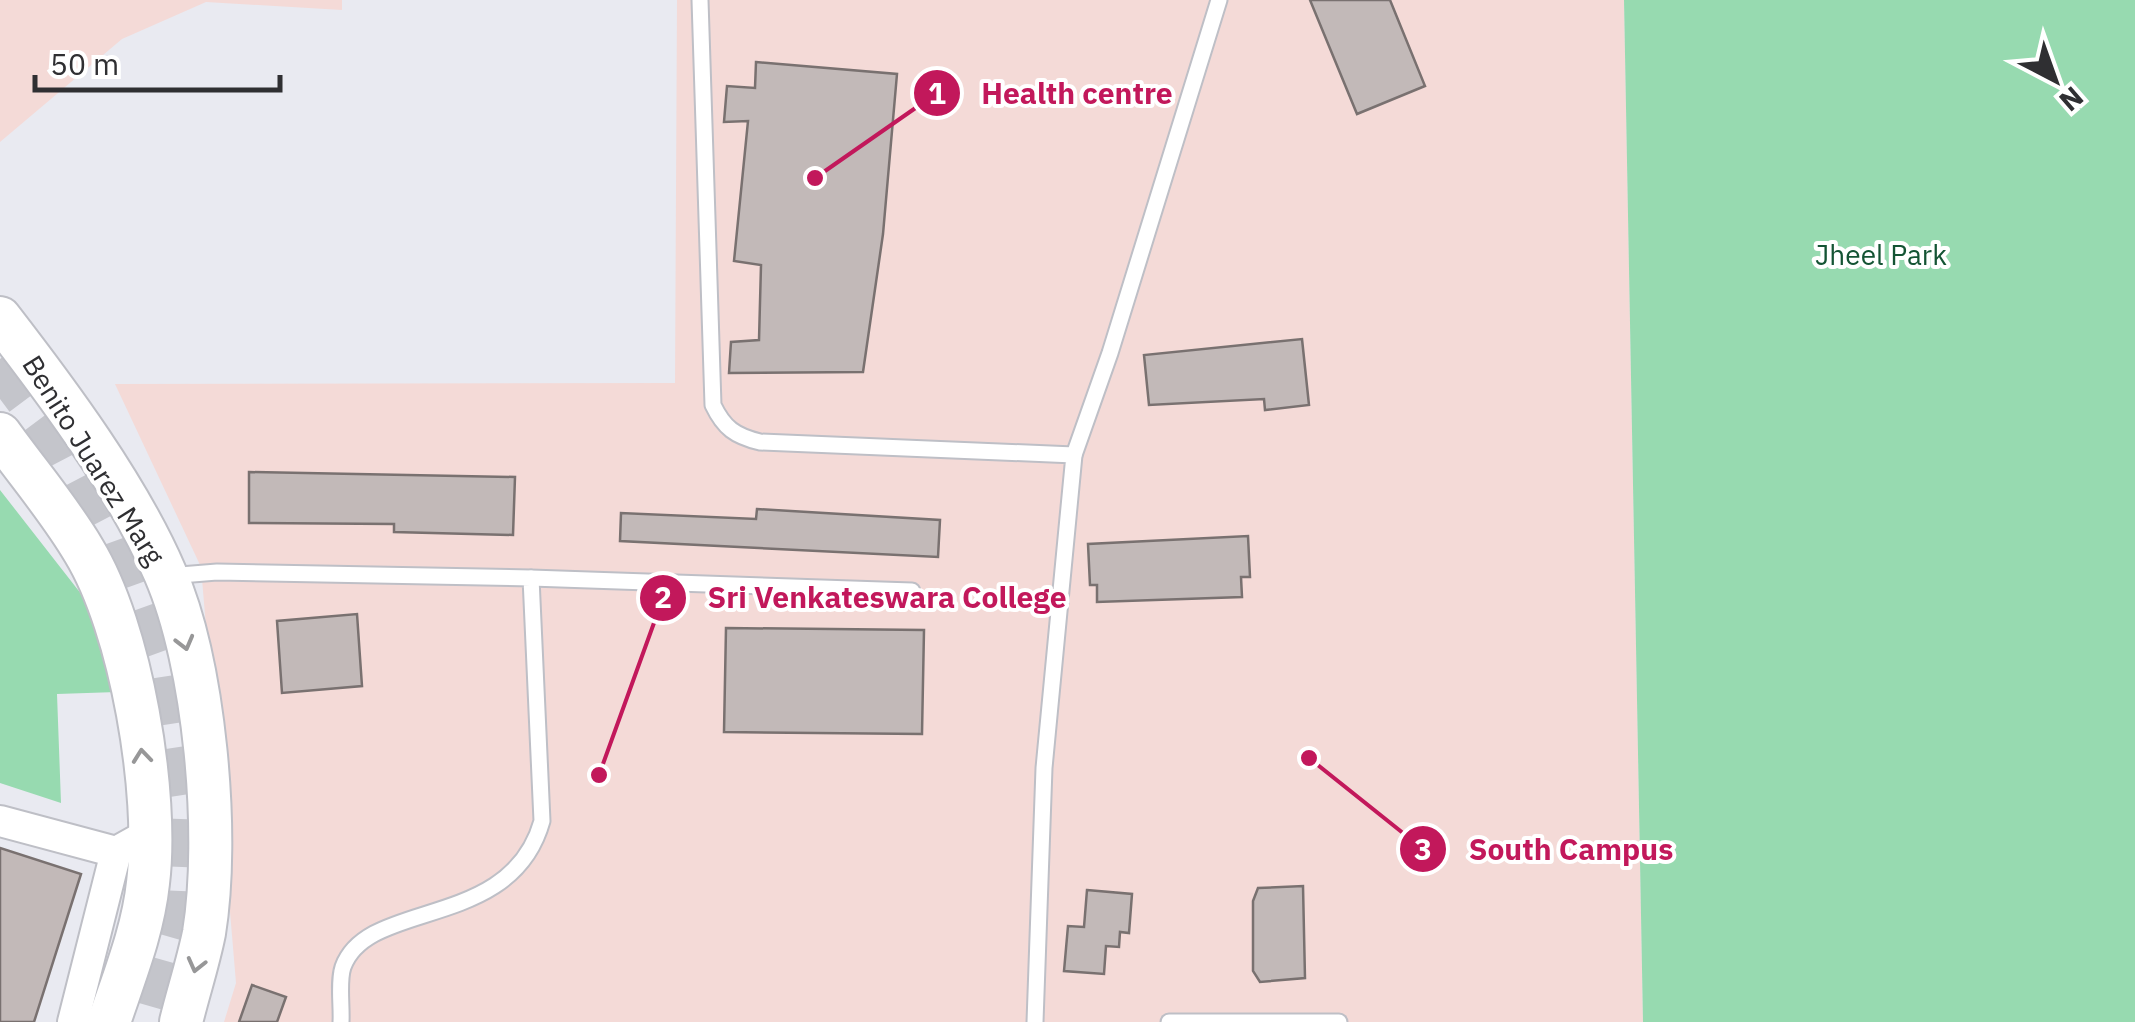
<svg xmlns="http://www.w3.org/2000/svg" width="2135" height="1022" viewBox="0 0 2135 1022" font-family="'IBM Plex Sans',sans-serif">
	<style>
		.education { fill: #f4dad7 }
		.green { fill: #97dab0 }
		.building { fill: #c2b9b8; stroke: #797170; stroke-width: 2.5 }
		.lines { fill: none; stroke-linecap: round; stroke-linejoin: round }
		.primary-tunnel { stroke: #c4c5cb; stroke-width: 48; stroke-dasharray: 48 24; stroke-linecap: butt }
		.lane-casing { stroke: #bebfc6; stroke-width: 19 }
		.street-casing { stroke: #bebfc6; stroke-width: 34 }
		.secondary-casing { stroke: #bebfc6; stroke-width: 46 }
		.lane { stroke: #fff; stroke-width: 15 }
		.street { stroke: #fff; stroke-width: 30 }
		.secondary { stroke: #fff; stroke-width: 42 }
		.oneway { stroke: #979798 }
		.labels { text-anchor: middle; dominant-baseline: central; stroke-width: 8; stroke-linejoin: round; paint-order: stroke }
		.park-label { font-size: 28px; fill: #145434; stroke: #fff }
		.street-label { font-size: 28px; fill: #2f2f32; stroke: #fff }
		.leader { fill: none; stroke: #c2185b; stroke-width: 4 }
		.callout-dot { fill: #c2185b; stroke: #fff; stroke-width: 4 }
		.mark-label { font-size: 30px; text-anchor: middle; font-weight: bold; fill: #fff }
		.callout-label { font-size: 30px; text-anchor: middle; font-weight: bold; fill: #c2185b; stroke: #fff; stroke-width: 8; stroke-linejoin: round; paint-order: stroke }
	</style>
	<rect width="100%" height="100%" fill="#e9eaf1"/>
	<g class="education">
		<path d="M0,0H342V10L206,2L122,39L0,142Z"/>
		<path d="M677,0H1624L1643,1022H224L236,983L201,567L115,384L675,383Z"/>
	</g>
	<g class="green">
		<path d="M1624,0H2135V1022H1643Z"/>
		<path d="M0,490L103,622L117,692L57,694L61,803L0,783Z"/>
	</g>
	<g class="building">
		<path d="M1310,0H1390L1425,86L1357,114Z"/>
		<path d="M756,62L897,74L883,234L863,372L729,373L731,342L759,340L761,265L734,261L748,121L724,122L727,86L755,88Z"/>
		<path d="M1302,339L1309,405L1265,410L1264,399L1149,405L1144,355Z"/>
		<path d="M249,472L515,477L513,535L394,532V524L249,523Z"/>
		<path d="M757,509L940,520L938,557L620,541L621,513L756,519Z"/>
		<path d="M1248,536L1250,577H1241L1242,597L1097,602V585H1090L1088,544Z"/>
		<path d="M357,614L362,686L282,693L277,621Z"/>
		<path d="M726,628L924,630L922,734L724,732Z"/>
		<path d="M0,848L81,874L34,1022H0Z"/>
		<path d="M1303,886L1305,978L1260,982L1253,971V901L1258,888Z"/>
		<path d="M1087,890L1132,894L1129,933L1120,932L1119,947L1106,946L1104,974L1064,971L1068,926L1084,927Z"/>
		<path d="M252,985L286,997L277,1022H239Z"/>
	</g>
	<g class="lines">
		<path class="primary-tunnel" d="M0,359L68,450L114,538L161,668L184,819L180,917L150,1022"/>
		<defs>
			<g id="lane">
				<path d="M700,0L713,405C724,428 735,436 760,442L1074,455L1044,768L1035,1022"/>
				<path d="M1074,455L1110,353L1219,0"/>
				<path d="M168,576L217,572L531,578L542,821C511,932 368,898 343,967C338,982 342,1006 341,1022"/>
				<path d="M531,578L912,591"/>
				<path d="M1169,1022H1339"/>
			</g>
			<g id="street">
				<path d="M0,821L116,852"/>
				<path d="M73,1022L116,852L150,833"/>
			</g>
			<g id="secondary">
				<path d="M0,318C58,393 128,487 165,573C205,665 220,835 204,933C198,963 188,993 181,1022"/>
				<path d="M0,434C28,473 60,510 84,551C131,628 159,794 148,883C143,931 124,977 109,1022"/>
			</g>
		</defs>
		<use href="#lane" class="lane-casing"/>
		<use href="#street" class="street-casing"/>
		<use href="#secondary" class="secondary-casing"/>
		<use href="#lane" class="lane"/>
		<use href="#street" class="street"/>
		<use href="#secondary" class="secondary"/>
	</g>
	<defs><path id="oneway-chevron" d="M-2-3.5L2.5 0L-2 3.5" fill="none" stroke-width="1.6" stroke-linecap="round" stroke-linejoin="round" transform="scale(2.5)"/></defs>
	<g class="oneway">
		<use href="#oneway-chevron" transform="translate(185 643) rotate(75)"/>
		<use href="#oneway-chevron" transform="translate(142 756) rotate(-96)"/>
		<use href="#oneway-chevron" transform="translate(196 965) rotate(104)"/>
	</g>
	<g class="labels">
		<g class="park-label">
			<text x="1881" y="254">Jheel Park</text>
		</g>
		<g class="street-label">
			<text transform="translate(94 460) rotate(58)">Benito Juarez Marg</text>
		</g>
	</g>
	<path class="leader" d="M815 178L937 93M599 775L663 598M1309 758L1423 849"/>
	<g class="callout-dot">
		<circle cx="815" cy="178" r="10"/>
		<circle cx="599" cy="775" r="10"/>
		<circle cx="1309" cy="758" r="10"/>
		<circle cx="937" cy="93" r="25"/>
		<circle cx="663" cy="598" r="25"/>
		<circle cx="1423" cy="849" r="25"/>
	</g>
	<g class="mark-label">
		<text x="937" y="104">1</text>
		<text x="663" y="608">2</text>
		<text x="1423" y="860">3</text>
	</g>
	<g class="callout-label">
		<text x="1077" y="104">Health centre</text>
		<text x="887" y="608">Sri Venkateswara College</text>
		<text x="1571" y="860">South Campus</text>
	</g>
	<g transform="translate(2055 80) rotate(139)" stroke="#ffffff" stroke-width="8" paint-order="stroke">
	<path d="M0-8L18 38L0 25L-18 38Z" fill="#2f2f32"/>
	<text y="-15" font-size="28" font-weight="bold" text-anchor="middle" fill="#2f2f32">N</text>
	</g>
	<path d="M35 75v15h245v-15" fill="none" stroke="#2f2f32" stroke-width="5"/>
	<text x="50" y="75" font-size="30" fill="#2f2f32" stroke="#ffffff" stroke-width="8" paint-order="stroke">50 m</text>
</svg>
